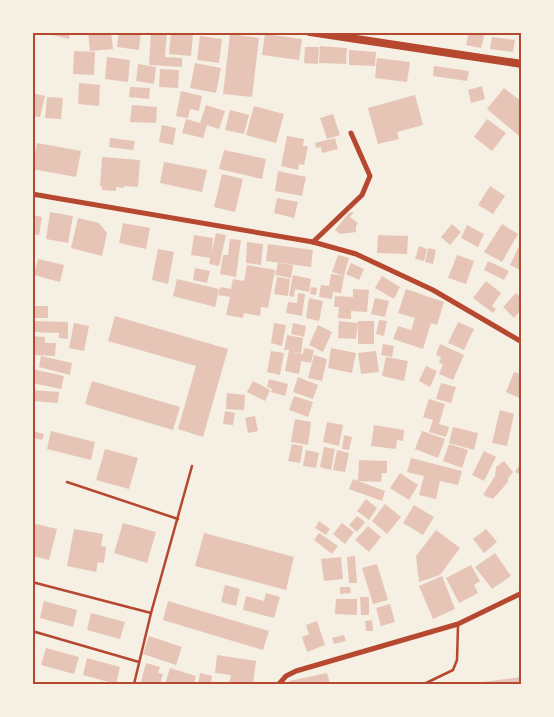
<svg xmlns="http://www.w3.org/2000/svg" width="554" height="717" viewBox="0 0 554 717" font-family="Figtree,sans-serif">
	<style>
		.building { fill: #e6c5b7 }
		.lines { fill: none; stroke-linecap: round; stroke-linejoin: round }
		.service { stroke: #b5482f; stroke-width: 2.5 }
		.minor { stroke: #b5482f; stroke-width: 5 }
		.secondary { stroke: #b5482f; stroke-width: 8 }
		.neatline { fill: none; stroke: #b5482f; stroke-width: 2 }
	</style>
	<rect width="100%" height="100%" fill="#f6efe4"/>
	<g class="building">
		<path d="M40,32H70L69,39Z"/>
		<path d="M88,32H111L113,49L90,51Z"/>
		<path d="M119,32H141L139,50L117,47Z"/>
		<path d="M151,32H167L165,57L182,58V67L149,65Z"/>
		<path d="M171,32L193,34L191,56L169,54Z"/>
		<path d="M469,32H485L481,48L466,45Z"/>
		<path d="M230,34L259,38L252,97L223,94Z"/>
		<path d="M265,34L302,39L299,60L262,55Z"/>
		<path d="M200,36L222,39L219,63L197,60Z"/>
		<path d="M492,37L515,40L513,52L490,49Z"/>
		<path d="M320,46L347,48L346,64L319,63Z"/>
		<path d="M305,47H319L318,64L304,63Z"/>
		<path d="M349,50L376,52L375,66L349,65Z"/>
		<path d="M74,51L95,52L94,75L73,74Z"/>
		<path d="M107,57L130,60L128,82L105,79Z"/>
		<path d="M377,58L410,62L407,82L375,78Z"/>
		<path d="M195,63L221,68L216,93L190,88Z"/>
		<path d="M138,64L156,67L154,84L136,81Z"/>
		<path d="M434,66L469,71L467,81L433,76Z"/>
		<path d="M160,69L179,70L178,88L159,87Z"/>
		<path d="M79,83L100,85L99,106L78,104Z"/>
		<path d="M482,86L485,99L471,103L468,90Z"/>
		<path d="M130,87L150,88L149,99L129,97Z"/>
		<path d="M504,88L522,102V133L519,136L487,109Z"/>
		<path d="M181,91L202,96L199,111L190,109L188,118L176,116Z"/>
		<path d="M32,93L45,96L40,117L32,116Z"/>
		<path d="M415,95L423,125L397,132L399,139L378,144L368,108Z"/>
		<path d="M47,97L63,98L61,119L45,118Z"/>
		<path d="M132,105L157,107L156,123L130,122Z"/>
		<path d="M206,105L225,111L219,129L207,125L203,138L182,133L186,119L200,123Z"/>
		<path d="M254,106L284,114L276,143L246,135Z"/>
		<path d="M230,110L249,115L244,134L225,130Z"/>
		<path d="M333,114L340,135L327,139L320,118Z"/>
		<path d="M487,119L506,133L492,151L474,137Z"/>
		<path d="M162,125L176,128L173,145L159,142Z"/>
		<path d="M287,136L304,139L303,146H308L304,165L299,164L298,170L281,166Z"/>
		<path d="M110,138L135,141L133,150L109,147Z"/>
		<path d="M335,138L338,149L322,153L321,147L316,148L315,143Z"/>
		<path d="M37,143L81,151L76,177L32,169Z"/>
		<path d="M224,150L266,159L262,179L219,169Z"/>
		<path d="M102,157L140,160L138,187L124,186V188L116,187V191L102,190V186H100Z"/>
		<path d="M164,162L207,170L202,192L160,183Z"/>
		<path d="M278,171L306,177L302,196L275,191Z"/>
		<path d="M222,174L243,179L235,212L214,207Z"/>
		<path d="M490,186L505,196L493,214L478,205Z"/>
		<path d="M277,198L298,202L294,218L274,213Z"/>
		<path d="M50,212L73,216L68,243L46,239Z"/>
		<path d="M354,212L350,217L358,223L356,226V232L340,234L335,230L349,213Z"/>
		<path d="M32,215L42,217L39,235L32,234Z"/>
		<path d="M78,218L99,223L107,233L102,256L71,248Z"/>
		<path d="M123,223L150,228L146,249L119,243Z"/>
		<path d="M452,224L461,232L450,245L441,237Z"/>
		<path d="M502,224L518,234L502,262L484,252Z"/>
		<path d="M467,225L484,234L478,247L461,238Z"/>
		<path d="M216,233L226,235L219,266L209,264Z"/>
		<path d="M194,235L213,238L211,258L191,255Z"/>
		<path d="M378,235L408,236L407,254L377,253Z"/>
		<path d="M230,239L241,240L236,277L220,274L223,255H228Z"/>
		<path d="M247,242L263,244L261,265L246,263Z"/>
		<path d="M268,244L313,250L311,267L266,261Z"/>
		<path d="M520,244L522,245V271L510,265Z"/>
		<path d="M419,246L427,249L424,261L415,259Z"/>
		<path d="M428,248L436,250L433,264L425,262Z"/>
		<path d="M158,249L174,252L168,284L152,280Z"/>
		<path d="M338,255L349,258L344,276L332,272Z"/>
		<path d="M457,255L474,261L466,284L448,278Z"/>
		<path d="M38,259L64,265L60,282L34,275Z"/>
		<path d="M488,261L509,271L504,280L484,270Z"/>
		<path d="M278,263L293,265L291,278L275,275Z"/>
		<path d="M351,263L364,269L359,280L346,274Z"/>
		<path d="M247,265L275,270L268,308L261,307L260,316L244,313L243,318L226,315L230,297L218,295L220,287L231,289L233,279L244,281Z"/>
		<path d="M195,268L210,271L207,283L193,280Z"/>
		<path d="M331,274L344,276L341,293L333,292L332,299L319,297L321,285L329,286Z"/>
		<path d="M293,275L311,279L309,292L295,289L294,297L289,296Z"/>
		<path d="M382,276L400,287L394,299L375,288Z"/>
		<path d="M277,277L290,279L288,296L274,294Z"/>
		<path d="M177,279L219,289L215,307L173,296Z"/>
		<path d="M486,281L501,293L492,306L496,309L493,313L473,298Z"/>
		<path d="M311,287L317,288L316,295L310,294Z"/>
		<path d="M353,289L369,290L367,312L351,311V319L338,318L339,307H334L335,296L353,297Z"/>
		<path d="M406,289L444,302L437,325L431,323L423,349L393,339L398,326L411,330L415,318L398,313Z"/>
		<path d="M298,293L305,294L302,316L286,313L288,302L297,303Z"/>
		<path d="M516,293L522,298V309L514,318L503,307Z"/>
		<path d="M309,298L323,301L319,321L306,318Z"/>
		<path d="M375,298L389,301L385,317L371,314Z"/>
		<path d="M33,306H48V318H32Z"/>
		<path d="M115,316L228,349L203,437L178,429L196,366L108,341Z"/>
		<path d="M379,320L387,321L384,336L376,334Z"/>
		<path d="M32,321L68,322V339L59,338V333L32,332Z"/>
		<path d="M339,321L358,323L356,339L338,338Z"/>
		<rect x="358" y="321" width="16" height="23"/>
		<path d="M458,322L474,329L464,350L448,343Z"/>
		<path d="M74,323L89,326L84,351L69,348Z"/>
		<path d="M274,323L286,325L282,346L271,343Z"/>
		<path d="M293,323L306,326L304,337L291,334Z"/>
		<path d="M318,325L332,332L323,352L309,345Z"/>
		<path d="M287,335L303,338L301,353L292,352L303,354L304,348L314,350L311,363L301,361L299,374L285,371L289,350H284Z"/>
		<path d="M32,336L45,337V343H56L55,356L32,355Z"/>
		<path d="M383,344L394,346L392,357L381,355Z"/>
		<path d="M440,344L464,355L453,380L439,374L443,364L439,363L441,357L436,355Z"/>
		<path d="M331,348L356,353L352,373L328,368Z"/>
		<path d="M271,351L284,353L280,375L267,372Z"/>
		<path d="M376,351L379,372L361,374L358,353Z"/>
		<path d="M314,355L327,359L322,381L308,378Z"/>
		<path d="M41,356L72,363L70,375L39,367Z"/>
		<path d="M386,357L408,361L404,381L382,376Z"/>
		<path d="M426,366L437,371L430,387L419,381Z"/>
		<path d="M32,369L64,376L61,389L32,383Z"/>
		<path d="M514,372L522,375V399L506,392Z"/>
		<path d="M298,377L318,385L313,399L293,392Z"/>
		<path d="M269,379L288,384L285,396L271,392L272,389L267,387Z"/>
		<path d="M92,381L180,407L173,430L85,404Z"/>
		<path d="M253,381L270,390L265,401L247,392Z"/>
		<path d="M441,383L456,387L451,403L436,399Z"/>
		<path d="M32,390L59,392L58,403L32,401Z"/>
		<path d="M227,393L245,395L244,410L226,409Z"/>
		<path d="M294,396L313,402L308,417L289,410Z"/>
		<path d="M429,399L445,404L439,424L449,427L446,437L429,432L433,420L423,417Z"/>
		<path d="M500,410L514,414L507,446L492,443Z"/>
		<path d="M225,411L235,413L233,425L223,424Z"/>
		<path d="M255,416L258,431L248,433L245,418Z"/>
		<path d="M295,419L311,422L308,445L291,442Z"/>
		<path d="M327,422L343,425L339,446L323,442Z"/>
		<path d="M374,425L404,430L403,441L397,440L396,449L371,446Z"/>
		<path d="M453,427L478,433L474,450L449,443Z"/>
		<path d="M32,431L44,434L42,440L34,438L32,442Z"/>
		<path d="M51,431L95,442L91,460L47,449Z"/>
		<path d="M422,431L445,439L438,458L415,449Z"/>
		<path d="M344,435L352,437L349,450L342,449Z"/>
		<path d="M292,444L303,446L300,463L288,461Z"/>
		<path d="M449,444L468,450L462,468L443,461Z"/>
		<path d="M324,447L335,449L331,470L320,467Z"/>
		<path d="M105,449L138,458L129,489L96,480Z"/>
		<path d="M306,450L319,453L316,468L303,466Z"/>
		<path d="M337,450L349,453L345,472L333,470Z"/>
		<path d="M484,451L496,457L484,481L472,475Z"/>
		<path d="M411,458L462,471L458,485L440,481L436,499L419,495L424,476L407,472Z"/>
		<path d="M359,460L387,461V473H382L381,482L358,481Z"/>
		<path d="M504,461L513,472L508,478V482L493,499L483,495L495,476L496,467Z"/>
		<path d="M522,462V475L515,472Z"/>
		<path d="M400,473L418,485L409,500L390,488Z"/>
		<path d="M353,479L385,491L382,501L349,489Z"/>
		<path d="M366,499L377,508L369,520L357,511Z"/>
		<path d="M385,504L401,517L387,534L372,521Z"/>
		<path d="M414,505L434,517L423,535L403,523Z"/>
		<path d="M357,516L365,522L357,532L349,525Z"/>
		<path d="M319,521L330,529L326,535L315,528Z"/>
		<path d="M32,523L57,529L49,560L32,556Z"/>
		<path d="M123,523L156,532L147,563L114,553Z"/>
		<path d="M342,523L354,532L345,544L333,534Z"/>
		<path d="M368,526L381,537L369,552L355,540Z"/>
		<path d="M74,529L103,534L101,546L106,547L104,563L98,562L96,572L67,566Z"/>
		<path d="M486,529L497,542L484,553L473,539Z"/>
		<path d="M436,530L460,548L440,575L419,582L416,556Z"/>
		<path d="M204,533L294,557L286,590L195,566Z"/>
		<path d="M319,533L338,546L332,554L314,540Z"/>
		<path d="M495,553L511,576L492,589L475,567Z"/>
		<path d="M355,556L357,583H349L347,557Z"/>
		<path d="M341,557L343,579L324,581L321,559Z"/>
		<path d="M377,564L388,600L373,604L362,568Z"/>
		<path d="M471,565L480,581L474,585L478,593L459,603L446,578Z"/>
		<path d="M442,576L455,609L433,619L419,586Z"/>
		<path d="M225,585L240,589L236,606L221,602Z"/>
		<path d="M340,587H350L351,593L340,594Z"/>
		<path d="M266,593L280,597L274,618L243,610L246,596L264,601Z"/>
		<path d="M360,597H369V615H361Z"/>
		<path d="M336,599H357V615L335,614Z"/>
		<path d="M44,601L77,610L73,627L40,618Z"/>
		<path d="M168,601L269,631L263,650L163,620Z"/>
		<path d="M390,604L395,622L381,626L376,608Z"/>
		<path d="M91,613L125,622L120,639L87,630Z"/>
		<path d="M372,620L373,631H366L365,621Z"/>
		<path d="M317,621L325,645L307,652L302,637L309,634L306,625Z"/>
		<path d="M344,635L346,641L334,644L332,638Z"/>
		<path d="M149,636L182,647L176,665L143,654Z"/>
		<path d="M46,648L79,657L74,674L41,665Z"/>
		<path d="M217,655L256,661L253,684H229L231,675L215,673Z"/>
		<path d="M87,658L120,667L116,684L83,675Z"/>
		<path d="M146,663L160,667L158,673L163,674L160,684H151L141,682Z"/>
		<path d="M170,668L196,676L194,684H165Z"/>
		<path d="M200,673L212,676L211,684H198Z"/>
		<path d="M327,673L330,684H289V681Z"/>
		<path d="M522,677V684H476L475,683Z"/>
	</g>
	<g class="lines">
		<g class="service">
			<path d="M67,482L178,519"/>
			<path d="M32,582L151,613"/>
			<path d="M32,631L139,662"/>
			<path d="M134,684L151,613L192,466"/>
			<path d="M424,684L453,670L457,660L458,626"/>
		</g>
		<g class="minor">
			<path d="M32,194L313,242L356,254L433,290L522,342"/>
			<path d="M313,242L362,195L370,176L351,133"/>
			<path d="M279,684L286,676L296,671L458,624L522,593"/>
		</g>
		<path class="secondary" d="M310,32L522,64"/>
	</g>
	<rect width="554" height="717" fill="none" stroke="#f6efe4" stroke-width="68"/>
	<rect x="34" y="34" width="486" height="649" class="neatline"/>
</svg>
